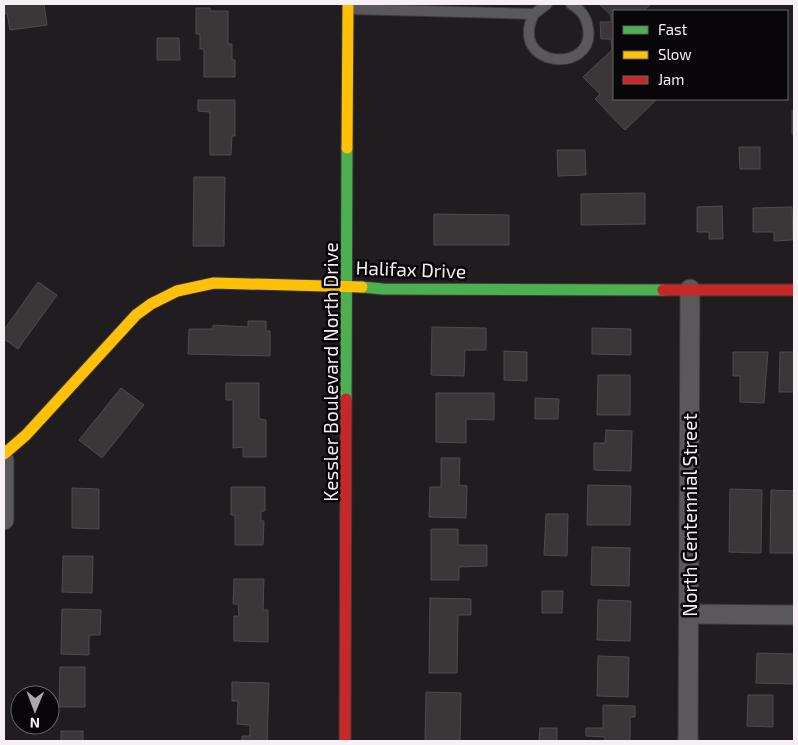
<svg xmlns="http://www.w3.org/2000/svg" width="798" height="745" viewBox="0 0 798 745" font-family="'Exo 2',sans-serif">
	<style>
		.building { fill: #3b3739; stroke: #504a4e }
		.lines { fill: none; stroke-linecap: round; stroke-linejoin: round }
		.lane-casing { stroke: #3c383c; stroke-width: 12 }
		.street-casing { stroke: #3c383c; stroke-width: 21 }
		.fast-casing { stroke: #3c383c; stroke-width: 13 }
		.slow-casing { stroke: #3c383c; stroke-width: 13 }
		.jam-casing { stroke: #3c383c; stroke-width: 13 }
		.lane { stroke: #5b585b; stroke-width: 10 }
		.street { stroke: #5b585b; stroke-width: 19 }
		.fast { stroke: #4caf50; stroke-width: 11 }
		.slow { stroke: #ffc107; stroke-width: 11 }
		.jam { stroke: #c62828; stroke-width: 11 }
		.labels { text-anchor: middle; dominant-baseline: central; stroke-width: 5; stroke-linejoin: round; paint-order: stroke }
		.street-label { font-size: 19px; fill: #f6f0f5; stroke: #090609 }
	</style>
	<rect width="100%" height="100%" fill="#201c20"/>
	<g class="building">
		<path d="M4,4H44L47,25L10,30L7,13L4,14Z"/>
		<path d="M599,4H651L643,11H614V99H657L625,130L595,99L600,94L583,77L612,50L611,39H601L600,22H611V15Z"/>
		<path d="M196,8H210V11H228V44H232V59L235,60V77H204V49H200V34H196Z"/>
		<path d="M157,38H179L180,60H157Z"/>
		<path d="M198,100H235V136H232L231,155H210V112L198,111Z"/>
		<rect x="792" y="111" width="2" height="23"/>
		<path d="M739,147H760V169H740Z"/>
		<path d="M557,150H585L586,175L558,176Z"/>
		<path d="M194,177H225L224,246H193Z"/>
		<path d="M645,193V224L581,225V194Z"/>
		<path d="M722,206L723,239H709V232H697V207Z"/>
		<path d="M792,207L793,240L774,241V232H753V208Z"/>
		<path d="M434,214L509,215V245H434Z"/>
		<path d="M38,282L57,295L18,349L4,339V330Z"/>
		<path d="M248,321H266V331H270V356L188,354L189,329H213V325L248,327Z"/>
		<path d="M432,327L486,328V350H465L464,376L431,375Z"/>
		<path d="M592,328L631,329V355L592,354Z"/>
		<path d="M504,351L527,352V381L504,380Z"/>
		<path d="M733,352H768L764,403L740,402V376H733Z"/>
		<path d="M780,352H794V392H779Z"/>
		<path d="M598,375H630V415H597Z"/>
		<path d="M226,383H259V419L266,420V457H243V447L233,448V400H226Z"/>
		<path d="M121,388L144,405L102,458L79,440Z"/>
		<path d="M436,393H494V420L466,419V443L436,442Z"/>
		<path d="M535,398L559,399L558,419H535Z"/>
		<path d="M606,430L632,431L631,471L594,470V443H605Z"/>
		<path d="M441,458H460L459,485L467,486L466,518L429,517L430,487H441Z"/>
		<path d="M588,485L631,486L630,525H587Z"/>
		<path d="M231,487H265V511H261V521H264L263,545H235V515H231Z"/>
		<path d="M72,488L99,489V529L72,528Z"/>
		<path d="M730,489L762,490L761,553L729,552Z"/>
		<path d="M771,490L794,491V553H770Z"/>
		<path d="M546,514H568L567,556L544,555Z"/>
		<path d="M431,529H458V545H487V566L459,567V580H431Z"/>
		<path d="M592,547L630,548L629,586L591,585Z"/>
		<path d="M63,556H93L92,593L62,592Z"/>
		<path d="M234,579H264L263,610H268V642L234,641V616H239L238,604H233Z"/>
		<path d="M542,591H563L562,613H542Z"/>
		<path d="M430,598L471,599V615H458L457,673H429Z"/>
		<path d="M598,600L631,601L630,641L597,640Z"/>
		<path d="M62,609L101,610L100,635H89V655L61,654Z"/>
		<path d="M757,653L794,654V684L756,683Z"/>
		<path d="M598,656L629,657L628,697L597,696Z"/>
		<path d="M60,667H85V707H59Z"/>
		<path d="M232,682L269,683L267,741H242V736H250V725L237,724L238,701H232Z"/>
		<path d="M426,692L461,693L460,741H425Z"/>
		<path d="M748,695H773V727L747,726Z"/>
		<path d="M603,705L635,706V717H630V741H605V737L586,736V728H603Z"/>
		<path d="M540,728H557V741H539Z"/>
		<rect x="61" y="731" width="22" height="10"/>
	</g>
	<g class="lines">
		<defs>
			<g id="lane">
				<path d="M349,9L534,14L547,4"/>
				<path d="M534,14C507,68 596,75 588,28C586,16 581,10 571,4"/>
			</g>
			<g id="street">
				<path d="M4,460V520"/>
				<path d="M689,614L794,615"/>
				<path d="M688,741L690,289"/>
			</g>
			<g id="fast">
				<path d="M362,287L383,289L663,290"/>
				<path d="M346,399L347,148"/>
			</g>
			<g id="slow">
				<path d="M347,148L348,4"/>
				<path d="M4,454L26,435L136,315L151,304L177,291L214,283L362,287"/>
			</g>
			<g id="jam">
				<path d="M663,290H794"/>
				<path d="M345,741L346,399"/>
			</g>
		</defs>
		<use href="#lane" class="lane-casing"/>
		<use href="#street" class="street-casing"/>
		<use href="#fast" class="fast-casing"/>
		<use href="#slow" class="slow-casing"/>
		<use href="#jam" class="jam-casing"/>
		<use href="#lane" class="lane"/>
		<use href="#street" class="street"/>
		<use href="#fast" class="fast"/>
		<use href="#slow" class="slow"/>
		<use href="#jam" class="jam"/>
	</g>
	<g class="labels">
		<g class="street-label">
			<text transform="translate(411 269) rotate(2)">Halifax Drive</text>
			<text transform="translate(330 372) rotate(-90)">Kessler Boulevard North Drive</text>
			<text transform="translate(689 515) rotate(-90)">North Centennial Street</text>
		</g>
	</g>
	<rect width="798" height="745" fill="none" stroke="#f6f0f5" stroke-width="10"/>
	<rect x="613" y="10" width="175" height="90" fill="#090609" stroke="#686467"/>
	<rect x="623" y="26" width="25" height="8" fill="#4caf50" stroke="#686467"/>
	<text x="658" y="35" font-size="15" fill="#f6f0f5">Fast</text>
	<rect x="623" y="51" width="25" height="8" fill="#ffc107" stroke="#686467"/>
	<text x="658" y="60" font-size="15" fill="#f6f0f5">Slow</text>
	<rect x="623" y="76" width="25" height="8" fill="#c62828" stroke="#686467"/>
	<text x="658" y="85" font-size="15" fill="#f6f0f5">Jam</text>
	<g transform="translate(35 710) rotate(181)"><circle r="24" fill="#090609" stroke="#686467"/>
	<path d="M0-4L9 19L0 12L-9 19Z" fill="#aba6aa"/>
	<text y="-8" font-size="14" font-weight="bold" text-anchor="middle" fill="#f6f0f5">N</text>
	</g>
</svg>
